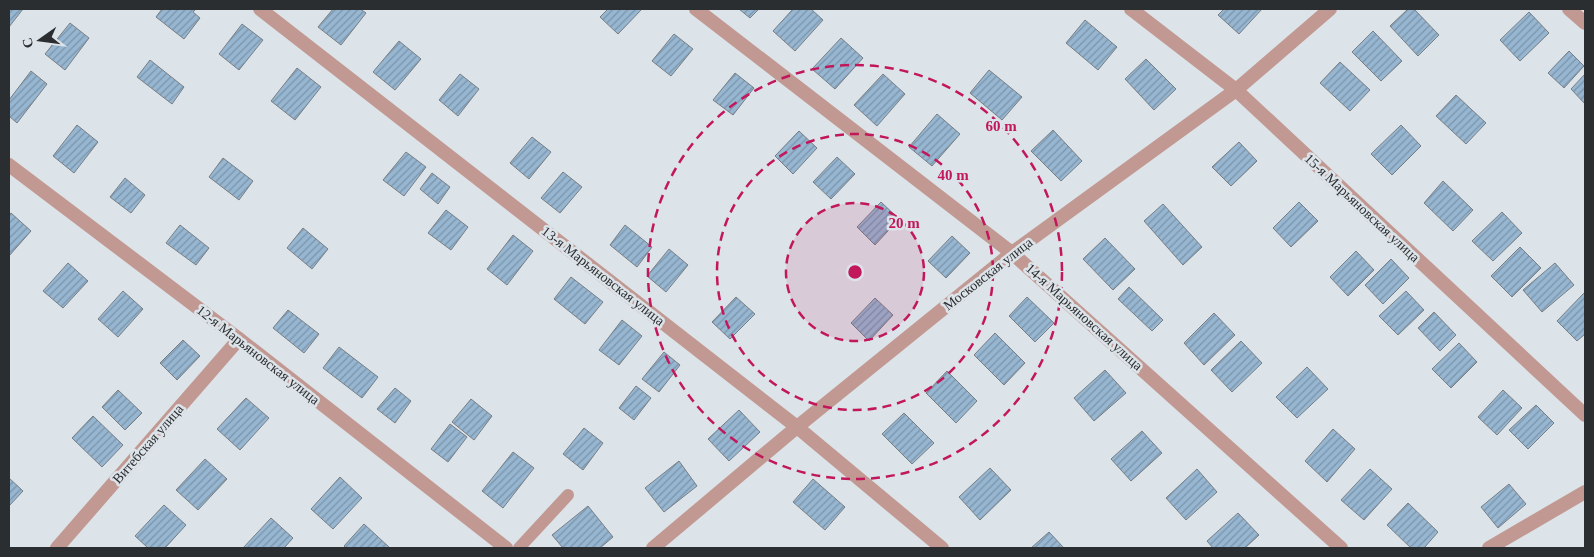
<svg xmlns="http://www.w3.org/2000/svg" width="1594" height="557" viewBox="0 0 1594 557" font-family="'Times New Roman',serif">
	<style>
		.building { fill: url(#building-hatch); stroke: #787e84 }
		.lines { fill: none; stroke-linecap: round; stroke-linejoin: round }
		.service { stroke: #c29992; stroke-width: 12 }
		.minor { stroke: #c29992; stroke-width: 14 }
		.ring { fill: none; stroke: #c2185b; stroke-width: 2.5; stroke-dasharray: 9 6 }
		.labels { text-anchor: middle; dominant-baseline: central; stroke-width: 5; stroke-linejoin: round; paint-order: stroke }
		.street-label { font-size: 14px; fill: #2b2e30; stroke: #dce3e9 }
		.centre { fill: #c2185b; stroke: #dce3e9; stroke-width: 2.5 }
		.ring-label { font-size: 15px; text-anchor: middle; font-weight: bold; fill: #c2185b; stroke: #dce3e9; stroke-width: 5; stroke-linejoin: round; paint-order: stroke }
	</style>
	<defs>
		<pattern id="building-hatch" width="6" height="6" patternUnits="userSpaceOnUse" patternTransform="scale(1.25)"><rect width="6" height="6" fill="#96b6d1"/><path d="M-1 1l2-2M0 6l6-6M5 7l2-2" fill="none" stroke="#7b94aa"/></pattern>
	</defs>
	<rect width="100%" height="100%" fill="#dce3e9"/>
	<g class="building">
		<path d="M9,9H23L9,27Z"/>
		<path d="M162,9H196L193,12L200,18L184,39L156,17Z"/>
		<path d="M333,9H360L366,13L341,45L318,27Z"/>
		<path d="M608,9H642L618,34L600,17Z"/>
		<path d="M739,9H759L750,18Z"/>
		<path d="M793,9H811L823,20L795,51L773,31Z"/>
		<path d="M1224,9H1262L1239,34L1218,15Z"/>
		<path d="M1408,9H1414L1439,35L1418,56L1390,26Z"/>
		<path d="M1529,12L1549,33L1520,61L1500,40Z"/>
		<path d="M1085,20L1117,47L1098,70L1066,43Z"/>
		<path d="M70,23L89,38L65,70L45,54Z"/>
		<path d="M242,24L263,40L239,70L219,54Z"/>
		<path d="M1373,31L1402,61L1381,81L1352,52Z"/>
		<path d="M674,34L693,49L671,76L652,61Z"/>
		<path d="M841,38L863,58L835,89L812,69Z"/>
		<path d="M399,41L421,59L395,90L373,72Z"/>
		<path d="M1569,51L1584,66L1564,88L1548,73Z"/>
		<path d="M1146,59L1176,89L1154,110L1125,79Z"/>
		<path d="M150,60L184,87L172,104L137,77Z"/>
		<path d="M1340,62L1370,90L1350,111L1320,83Z"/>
		<path d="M297,68L321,87L295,120L271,101Z"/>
		<path d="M989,70L1022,97L1002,120L970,93Z"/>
		<path d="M31,71L47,84L17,123L9,116V100Z"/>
		<path d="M735,73L754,88L733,115L713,100Z"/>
		<path d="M460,74L479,89L458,116L439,100Z"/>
		<path d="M883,74L905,94L877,126L854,105Z"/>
		<path d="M1585,74V104L1571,89Z"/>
		<path d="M1456,95L1486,123L1466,144L1436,116Z"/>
		<path d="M937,114L960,134L932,166L909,147Z"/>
		<path d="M77,125L98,142L74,173L53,156Z"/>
		<path d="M1401,125L1421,146L1392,175L1371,154Z"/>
		<path d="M1053,130L1082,161L1061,181L1031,151Z"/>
		<path d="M799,131L817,148L793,174L775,156Z"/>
		<path d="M532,137L551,152L529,179L510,163Z"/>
		<path d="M1239,142L1257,161L1231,186L1212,167Z"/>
		<path d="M406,152L426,167L404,196L383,180Z"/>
		<path d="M837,157L855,174L831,199L813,182Z"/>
		<path d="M223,158L253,181L239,200L209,177Z"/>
		<path d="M563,172L582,187L560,213L541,198Z"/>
		<path d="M432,173L450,187L438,204L420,189Z"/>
		<path d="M125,178L145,195L131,213L110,197Z"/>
		<path d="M1443,181L1473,210L1453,231L1424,203Z"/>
		<path d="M881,202L899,219L875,245L857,227Z"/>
		<path d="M1299,202L1318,221L1291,247L1273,228Z"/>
		<path d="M1163,204L1202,247L1183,265L1144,221Z"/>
		<path d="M446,210L468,227L451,250L428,233Z"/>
		<path d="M1502,212L1522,233L1493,261L1472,241Z"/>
		<path d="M11,213L31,231L9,256V216Z"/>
		<path d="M180,225L209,248L196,265L166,243Z"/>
		<path d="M625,225L652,247L637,267L610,245Z"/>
		<path d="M303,228L328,249L312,269L287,248Z"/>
		<path d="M513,235L533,251L507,285L487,269Z"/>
		<path d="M952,236L970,253L946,278L928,261Z"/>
		<path d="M1105,238L1135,269L1113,290L1083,259Z"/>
		<path d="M1520,247L1541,268L1512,297L1491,276Z"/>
		<path d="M669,249L688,265L666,292L647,276Z"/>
		<path d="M1356,251L1374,270L1348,296L1330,277Z"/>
		<path d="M1391,259L1409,278L1383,304L1365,285Z"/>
		<path d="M68,263L88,281L63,308L43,291Z"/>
		<path d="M1555,263L1574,285L1542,312L1523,290Z"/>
		<path d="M571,277L603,302L585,324L554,299Z"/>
		<path d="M1129,287L1163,320L1152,331L1118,299Z"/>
		<path d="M123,291L143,309L118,337L98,319Z"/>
		<path d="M1406,291L1424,310L1398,335L1379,316Z"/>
		<path d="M1585,292V334L1577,341L1557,321Z"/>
		<path d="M736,297L755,314L730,339L712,322Z"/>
		<path d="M1027,297L1054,323L1035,342L1009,316Z"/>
		<path d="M875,298L893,315L869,341L851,323Z"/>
		<path d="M288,310L319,334L304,353L273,328Z"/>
		<path d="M1434,312L1456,335L1440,351L1418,328Z"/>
		<path d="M1214,313L1235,335L1204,365L1184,343Z"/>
		<path d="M622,320L642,336L619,365L599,350Z"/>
		<path d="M995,333L1025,363L1004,385L974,355Z"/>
		<path d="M183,340L200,356L177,380L160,363Z"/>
		<path d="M1241,341L1262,363L1232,392L1211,370Z"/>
		<path d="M1459,343L1477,362L1451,388L1432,369Z"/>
		<path d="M339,347L378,377L362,398L323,368Z"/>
		<path d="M664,352L680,365L659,392L642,379Z"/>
		<path d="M1307,367L1328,389L1297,418L1276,397Z"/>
		<path d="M1105,370L1126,393L1094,421L1074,398Z"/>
		<path d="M947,371L977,401L956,423L926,393Z"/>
		<path d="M636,386L651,398L634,420L619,408Z"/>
		<path d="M395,388L411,401L395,423L377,409Z"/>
		<path d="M118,390L142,413L125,430L102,407Z"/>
		<path d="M1503,390L1522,408L1497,435L1478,417Z"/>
		<path d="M246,398L269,418L240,450L217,429Z"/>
		<path d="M471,399L492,416L474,440L452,422Z"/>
		<path d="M1536,405L1554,423L1528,449L1509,430Z"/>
		<path d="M739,410L760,432L729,461L708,439Z"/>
		<path d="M904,413L934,443L912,464L882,434Z"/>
		<path d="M93,416L123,445L102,467L72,438Z"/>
		<path d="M450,424L467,437L448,462L431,449Z"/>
		<path d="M584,428L603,443L583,470L563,454Z"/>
		<path d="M1333,429L1355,449L1327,482L1305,461Z"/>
		<path d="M1142,431L1162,453L1131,481L1111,459Z"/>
		<path d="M513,452L534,468L503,508L482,491Z"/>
		<path d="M205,459L227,479L198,510L176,490Z"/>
		<path d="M679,461L697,486L664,512L645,488Z"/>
		<path d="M990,468L1011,490L980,520L959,497Z"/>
		<path d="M1197,469L1217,492L1186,520L1166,498Z"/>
		<path d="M1370,469L1392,489L1364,520L1341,500Z"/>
		<path d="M340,477L362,498L333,529L311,509Z"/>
		<path d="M9,478L23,491L9,506Z"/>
		<path d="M813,479L845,507L825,530L793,502Z"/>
		<path d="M1509,484L1526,504L1498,528L1481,507Z"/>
		<path d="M1408,503L1438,532L1424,548H1411L1387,525Z"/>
		<path d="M164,505L186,525L165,548H148L135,536Z"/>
		<path d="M588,506L613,537L600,548H563L552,535Z"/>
		<path d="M1238,513L1259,535L1245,548H1213L1207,541Z"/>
		<path d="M271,518L293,538L284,548H243Z"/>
		<path d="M364,524L390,548H346L344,546Z"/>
		<path d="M1049,532L1064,548H1031Z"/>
	</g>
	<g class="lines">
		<path class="service" d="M519,548L568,495"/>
		<g class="minor">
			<path d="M260,9L797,427L942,548"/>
			<path d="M696,9L1012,253L1341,548"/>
			<path d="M1131,9L1236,90L1585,415"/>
			<path d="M1569,9L1585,23"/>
			<path d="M9,165L239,339L506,548"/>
			<path d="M57,548L239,339"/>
			<path d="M653,548L797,427L1012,253L1236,90L1330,9"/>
			<path d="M1489,548L1585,492"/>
		</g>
	</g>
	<circle cx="855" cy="272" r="69" fill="#c2185b" fill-opacity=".12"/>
	<g class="ring">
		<circle cx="855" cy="272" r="69"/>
		<circle cx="855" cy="272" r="138"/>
		<circle cx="855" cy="272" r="207"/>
	</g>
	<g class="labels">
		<g class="street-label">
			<text transform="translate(1362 208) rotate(43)">15-я Марьяновская улица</text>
			<text transform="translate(988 274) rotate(-38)">Московская улица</text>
			<text transform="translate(603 276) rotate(38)">13-я Марьяновская улица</text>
			<text transform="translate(1084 317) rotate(42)">14-я Марьяновская улица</text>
			<text transform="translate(258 355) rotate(38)">12-я Марьяновская улица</text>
			<text transform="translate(148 444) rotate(-49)">Витебская улица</text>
		</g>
	</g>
	<circle cx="855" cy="272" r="8" class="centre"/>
	<g class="ring-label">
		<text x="1001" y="131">60 m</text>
		<text x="953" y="180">40 m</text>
		<text x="904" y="228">20 m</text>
	</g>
	<rect width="1594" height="557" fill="none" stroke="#2b2e30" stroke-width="20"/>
	<g transform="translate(40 40) rotate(256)" stroke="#dce3e9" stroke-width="4" paint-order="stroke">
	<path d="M0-4L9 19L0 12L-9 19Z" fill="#2b2e30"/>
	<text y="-8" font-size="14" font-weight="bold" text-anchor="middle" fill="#2b2e30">С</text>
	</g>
</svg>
